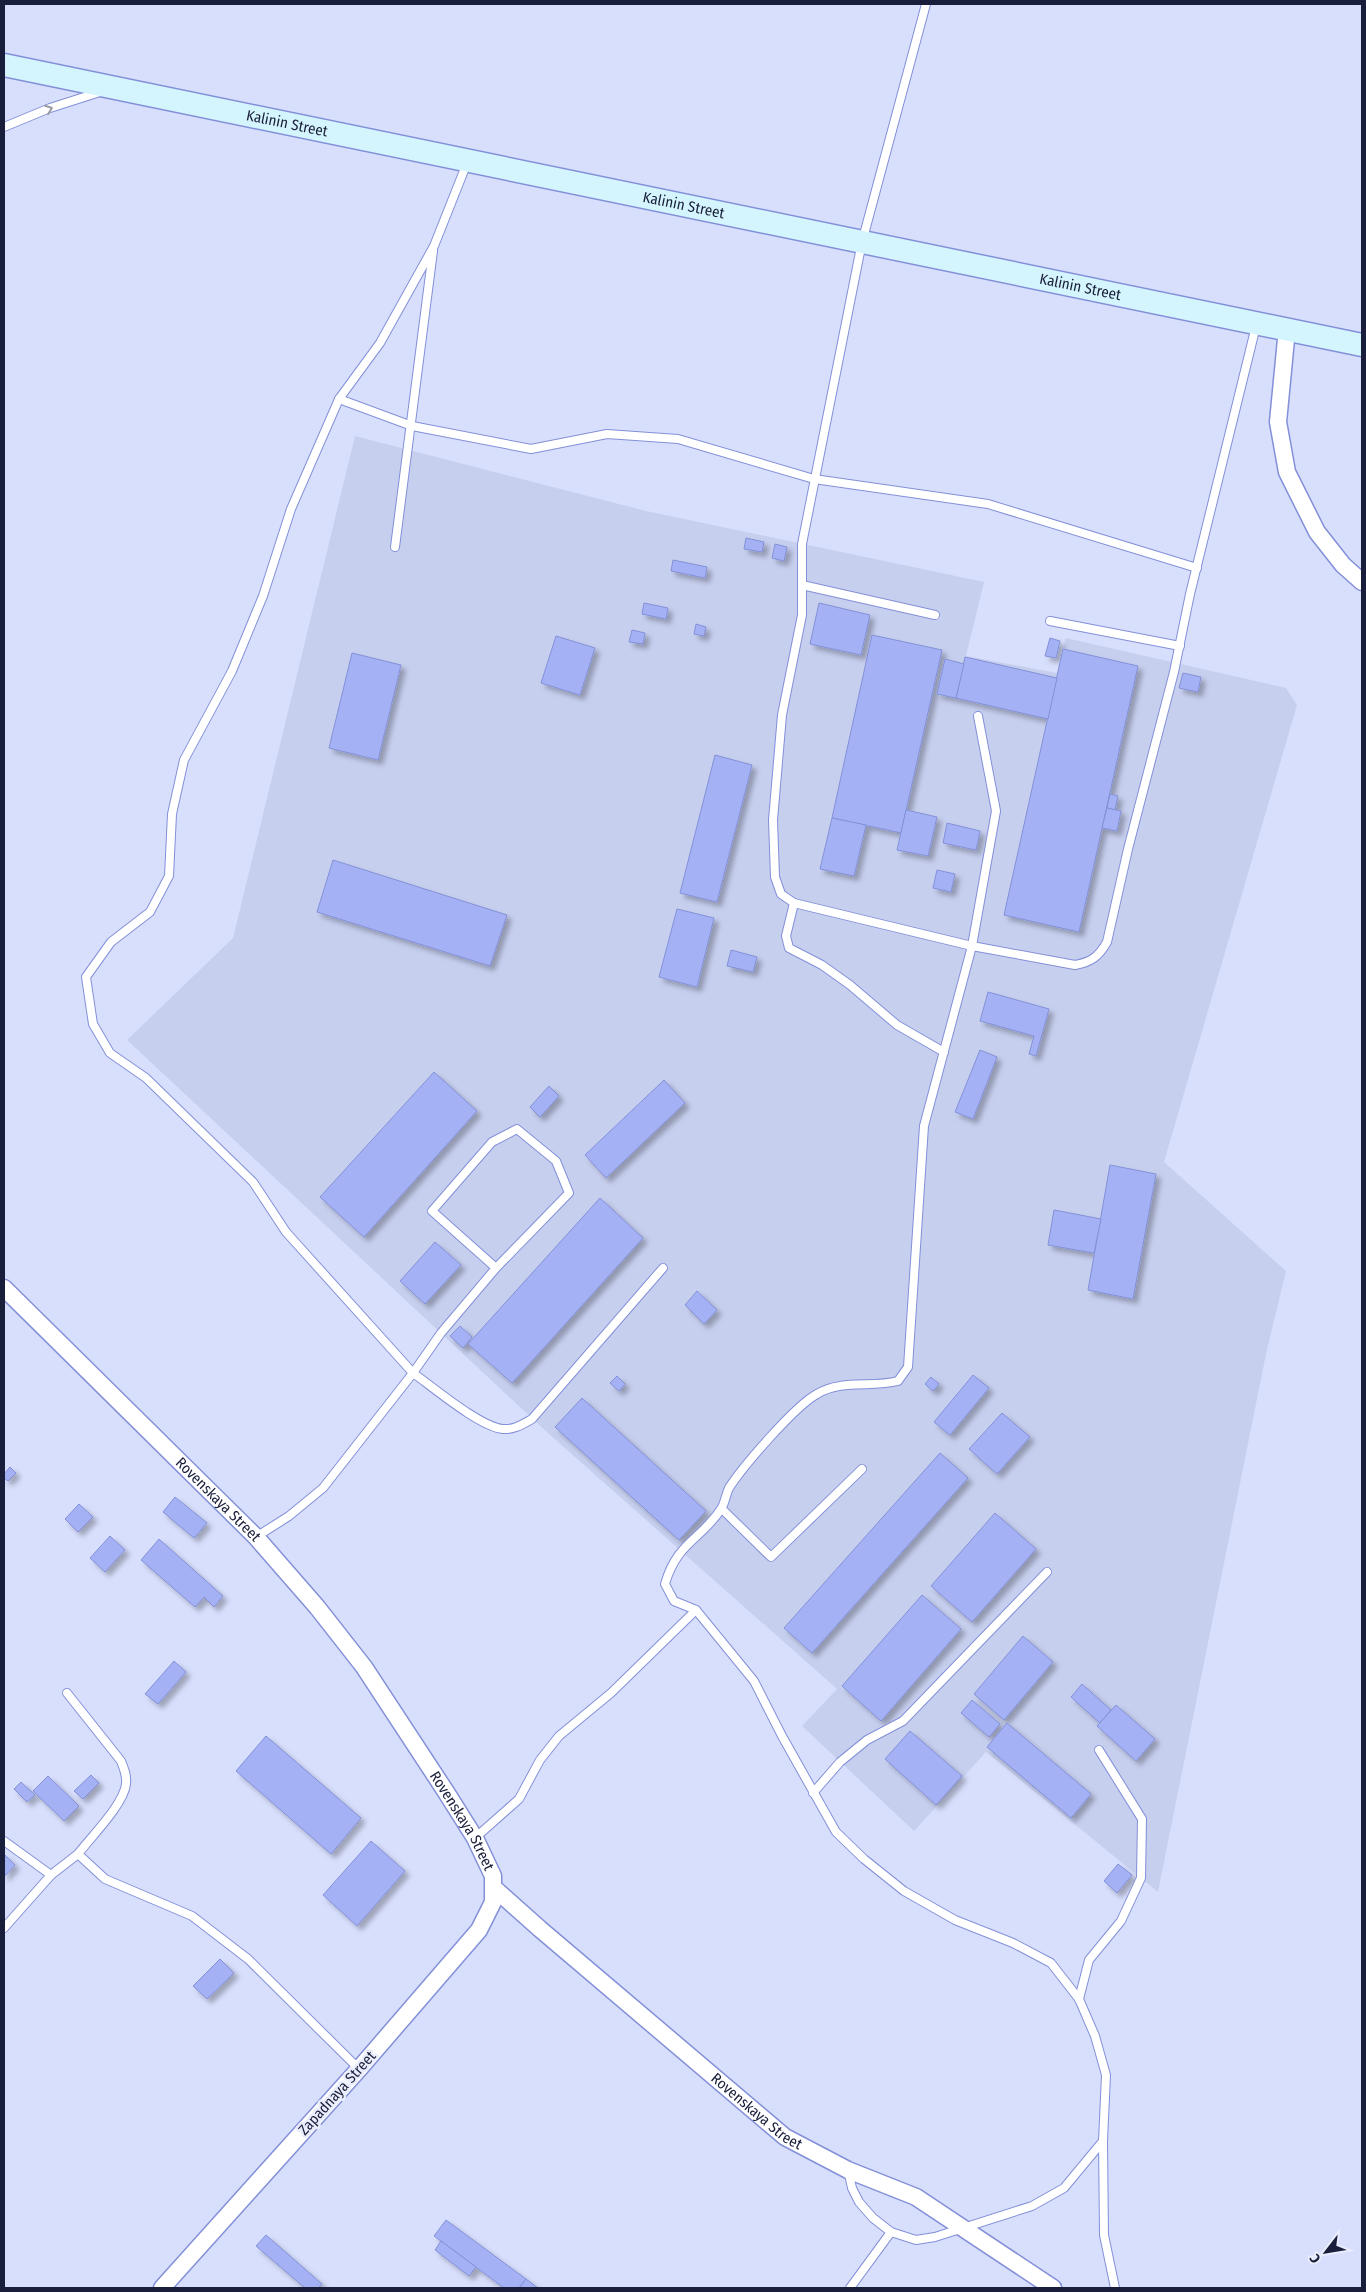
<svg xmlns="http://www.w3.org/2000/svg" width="1366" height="2292" viewBox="0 0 1366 2292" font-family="'Fira Sans Condensed',sans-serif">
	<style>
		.built { fill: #c7cfef }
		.building { fill: #a4b2f5; stroke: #8390d7; filter: url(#shadow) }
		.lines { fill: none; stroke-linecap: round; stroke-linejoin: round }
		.service-casing { stroke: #8390d8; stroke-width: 10 }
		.minor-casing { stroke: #8390d8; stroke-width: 19 }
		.secondary-casing { stroke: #8390d8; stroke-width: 25 }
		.service { stroke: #fff; stroke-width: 8 }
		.minor { stroke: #fff; stroke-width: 16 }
		.secondary { stroke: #d4f5fd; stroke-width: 22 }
		.oneway { stroke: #989aa6 }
		.labels { text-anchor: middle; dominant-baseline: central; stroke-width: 5; stroke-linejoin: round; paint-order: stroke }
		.street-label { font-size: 15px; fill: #191e3a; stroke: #e9edfc }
	</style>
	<defs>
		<filter id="shadow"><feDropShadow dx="4.5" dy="4.5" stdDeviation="2.5" flood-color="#0004"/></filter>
	</defs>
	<rect width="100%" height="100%" fill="#d8dffd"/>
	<path class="built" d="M355,436L646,511L984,582L966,656L1057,673L1066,638L1286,688L1297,705L1164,1162L1286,1271L1266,1354L1158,1892L986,1752L914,1831L802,1726L837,1689L550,1435L127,1040L233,938Z"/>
	<g class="building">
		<path d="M746,538L764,542L762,552L744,549Z"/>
		<path d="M775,544L787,547L784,561L772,558Z"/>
		<path d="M673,560L707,567L705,578L671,571Z"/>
		<path d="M644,603L668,608L666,619L642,614Z"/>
		<path d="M819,603L870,615L861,655L810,644Z"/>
		<path d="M696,624L706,627L704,636L694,634Z"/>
		<path d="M632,630L645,633L643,644L629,642Z"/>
		<path d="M872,635L942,650L901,833L832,818Z"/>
		<path d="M556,636L595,648L580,695L541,683Z"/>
		<path d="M1050,638L1060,641L1056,658L1045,656Z"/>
		<path d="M1063,649L1138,666L1079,932L1004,915Z"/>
		<path d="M352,653L401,665L378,760L329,748Z"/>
		<path d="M965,657L1057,678L1048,719L956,698Z"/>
		<path d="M945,659L964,664L956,698L937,694Z"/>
		<path d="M1183,673L1201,677L1198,692L1179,688Z"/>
		<path d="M715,755L752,765L717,902L680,893Z"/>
		<path d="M1110,794L1118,796L1115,810L1107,808Z"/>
		<path d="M1107,808L1121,811L1117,831L1102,828Z"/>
		<path d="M906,810L937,817L928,856L897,850Z"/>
		<path d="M832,818L866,825L854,876L820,869Z"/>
		<path d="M947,823L980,831L976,850L943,843Z"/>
		<path d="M333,860L507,915L490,966L317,912Z"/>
		<path d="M937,870L955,874L951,892L933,888Z"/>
		<path d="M677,909L714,918L697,987L659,977Z"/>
		<path d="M731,950L757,957L753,972L727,966Z"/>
		<path d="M988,992L1049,1009L1036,1056L1029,1054L1034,1036L980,1021Z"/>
		<path d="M980,1050L997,1057L973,1119L955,1112Z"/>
		<path d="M434,1072L477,1111L364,1237L320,1197Z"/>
		<path d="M664,1080L685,1103L606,1178L585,1155Z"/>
		<path d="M549,1086L559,1096L540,1117L530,1107Z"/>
		<path d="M1110,1165L1156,1174L1133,1299L1088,1290Z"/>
		<path d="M600,1198L643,1238L512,1383L468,1344Z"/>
		<path d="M1054,1210L1101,1219L1094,1253L1048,1245Z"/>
		<path d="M435,1242L461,1265L425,1304L400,1281Z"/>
		<path d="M697,1291L717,1310L704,1324L685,1305Z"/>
		<path d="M460,1326L472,1337L463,1348L450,1336Z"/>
		<path d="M973,1375L989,1388L950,1435L934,1422Z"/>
		<path d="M617,1376L625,1384L619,1391L610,1383Z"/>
		<path d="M931,1377L939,1384L933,1391L925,1384Z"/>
		<path d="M582,1398L706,1511L679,1540L555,1427Z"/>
		<path d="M1002,1413L1030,1437L997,1474L969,1449Z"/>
		<path d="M940,1453L968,1478L812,1653L784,1628Z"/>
		<path d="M10,1467L16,1473L8,1481L4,1478V1474Z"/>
		<path d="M175,1497L207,1523L194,1538L163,1512Z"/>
		<path d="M79,1504L93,1517L78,1532L65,1519Z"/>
		<path d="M995,1513L1036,1549L972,1622L931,1586Z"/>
		<path d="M110,1536L125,1550L105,1572L90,1558Z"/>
		<path d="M159,1539L223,1596L214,1607L204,1597L195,1607L141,1560Z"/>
		<path d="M922,1595L961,1629L881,1721L842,1686Z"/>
		<path d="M1023,1636L1053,1662L1004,1720L974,1694Z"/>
		<path d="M174,1661L186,1672L158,1704L145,1694Z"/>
		<path d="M1082,1684L1111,1710L1100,1723L1071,1697Z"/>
		<path d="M972,1700L1000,1724L989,1737L961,1713Z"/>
		<path d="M1116,1705L1155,1739L1136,1761L1097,1726Z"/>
		<path d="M1007,1723L1091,1794L1071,1818L987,1747Z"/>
		<path d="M910,1731L962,1776L936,1805L885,1759Z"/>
		<path d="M266,1736L361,1818L331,1854L236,1771Z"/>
		<path d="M91,1775L99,1783L83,1799L74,1791Z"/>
		<path d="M48,1776L79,1806L64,1821L33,1791Z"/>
		<path d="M21,1782L35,1795L27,1802L14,1789Z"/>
		<path d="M371,1841L405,1871L357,1926L323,1895Z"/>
		<path d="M4,1854L15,1865L4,1877Z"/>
		<path d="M1118,1864L1132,1875L1117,1893L1104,1881Z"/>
		<path d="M220,1959L234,1973L207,1999L193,1986Z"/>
		<path d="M446,2220L526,2279L519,2288H504L434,2236Z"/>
		<path d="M266,2235L322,2284L318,2288H305L256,2246Z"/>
		<path d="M441,2241L476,2267L469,2276L435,2250Z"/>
		<path d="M526,2279L538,2288H519Z"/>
	</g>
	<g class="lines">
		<defs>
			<g id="service">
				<path d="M926,4L862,242L802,544V615L782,715L773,820L775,877L781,894L794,903L972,946L1075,965C1092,962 1099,956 1107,942L1128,849L1174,672L1190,594L1256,326"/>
				<path d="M4,127L50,108L100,92"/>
				<path d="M339,399L412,426L531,449L607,434L678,439L814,479L988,504L1197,568"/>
				<path d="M395,547L433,251"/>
				<path d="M802,585L935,615"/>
				<path d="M1050,621L1180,646"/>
				<path d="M794,903L786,936L789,948L822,965L850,985L897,1025L944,1052"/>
				<path d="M496,1268L432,1211L492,1142L517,1129L556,1161L569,1193L496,1268L441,1333L413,1373C433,1387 480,1427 503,1429C514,1430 523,1424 532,1419L663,1268"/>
				<path d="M722,1509L771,1557L862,1469"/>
				<path d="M256,1537L289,1516L323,1488L413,1373L286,1232L253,1182L146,1078L110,1053L93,1024L86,977L111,942L150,912L169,876L172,814L184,760L232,671L263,596L291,509L339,399L380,343L434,246L467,163"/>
				<path d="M67,1693L121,1761C124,1769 127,1775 126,1784C124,1804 91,1837 78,1854"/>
				<path d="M813,1793L840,1762L867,1740L903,1721L1047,1572"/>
				<path d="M475,1838L519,1799L540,1760L559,1736L611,1693L696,1610"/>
				<path d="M4,1841L51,1875"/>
				<path d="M4,1928L51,1875L78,1854L105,1879L192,1916L248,1959L359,2069"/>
				<path d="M1079,1999L1089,1960L1121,1921L1141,1878L1142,1819L1099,1750"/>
				<path d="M1103,2141L1104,2235L1115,2288"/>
				<path d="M848,2170L852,2188L859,2202L873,2218L891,2232L916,2240L935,2237L1032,2206L1064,2188L1103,2141L1106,2075L1095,2036L1079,1999L1051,1963L1013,1943L955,1920L904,1891L864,1859L836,1832L782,1736L754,1681L696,1610L674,1601L665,1584C677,1542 701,1540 721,1509C725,1503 726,1494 729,1488C743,1466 795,1406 817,1394C842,1379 871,1388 898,1381L908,1367L924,1126L972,946L996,811L978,716"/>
				<path d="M850,2288L891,2232"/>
			</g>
			<g id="minor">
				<path d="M1287,329L1278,422L1287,472L1317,532L1343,565L1362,582"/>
				<path id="s1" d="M4,1288L256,1537L317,1607L364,1667L446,1792L475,1838L493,1876V1902L479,1930L359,2069L162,2288"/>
				<path id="s2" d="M494,1888L540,1929L785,2137L848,2170L916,2197L1053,2288"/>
			</g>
			<g id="secondary">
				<path id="s3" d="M4,65L1362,345"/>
			</g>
		</defs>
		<use href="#service" class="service-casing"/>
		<use href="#minor" class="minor-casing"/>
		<use href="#secondary" class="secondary-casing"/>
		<use href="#service" class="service"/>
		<use href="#minor" class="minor"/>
		<use href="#secondary" class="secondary"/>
	</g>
	<defs><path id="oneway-chevron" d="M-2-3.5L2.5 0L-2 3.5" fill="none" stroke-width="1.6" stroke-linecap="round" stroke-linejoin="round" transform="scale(1.25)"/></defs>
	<use class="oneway" href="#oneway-chevron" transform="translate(49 109) rotate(-20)"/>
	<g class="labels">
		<g class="street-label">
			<text stroke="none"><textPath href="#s3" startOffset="289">Kalinin Street</textPath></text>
			<text stroke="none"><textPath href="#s3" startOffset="694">Kalinin Street</textPath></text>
			<text stroke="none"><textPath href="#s3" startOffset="1099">Kalinin Street</textPath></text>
			<text stroke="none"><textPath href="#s1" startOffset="301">Rovenskaya Street</textPath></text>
			<text stroke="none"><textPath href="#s1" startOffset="706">Rovenskaya Street</textPath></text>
			<text transform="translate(337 2093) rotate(-48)">Zapadnaya Street</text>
			<text stroke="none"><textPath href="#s2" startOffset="345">Rovenskaya Street</textPath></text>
		</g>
	</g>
	<rect width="1366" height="2292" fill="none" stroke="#191e3a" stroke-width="10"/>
	<g transform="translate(1326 2252) rotate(239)" stroke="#e9edfc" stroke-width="4" paint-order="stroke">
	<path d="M0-4L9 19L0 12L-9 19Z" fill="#191e3a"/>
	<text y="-8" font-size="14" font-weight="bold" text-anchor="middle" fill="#191e3a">С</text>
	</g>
</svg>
